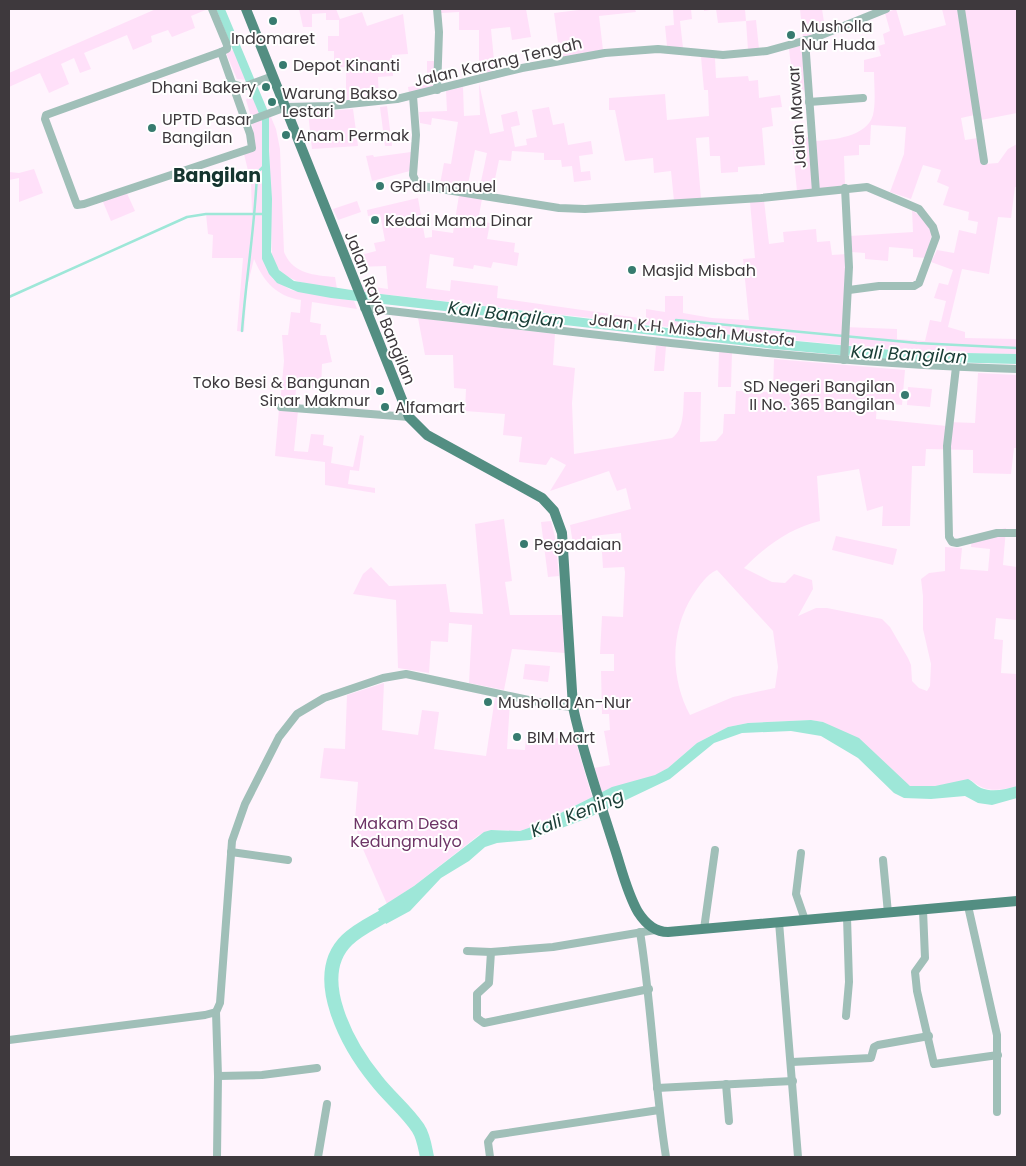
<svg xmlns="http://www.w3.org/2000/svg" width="1026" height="1166" viewBox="0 0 1026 1166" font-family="Poppins,sans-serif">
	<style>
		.green { fill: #ffe0f9; fill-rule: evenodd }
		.water { fill: #9ee7d8 }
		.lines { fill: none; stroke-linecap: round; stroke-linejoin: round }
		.stream { stroke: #9ee7d8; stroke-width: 2.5 }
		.river { stroke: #9ee7d8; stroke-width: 14 }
		.minor { stroke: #a0bfb8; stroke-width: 8 }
		.major { stroke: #538e82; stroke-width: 10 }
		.poi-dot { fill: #377b6f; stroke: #fff; stroke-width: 2 }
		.labels { text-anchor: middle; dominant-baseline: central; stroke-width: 4; stroke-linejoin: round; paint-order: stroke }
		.poi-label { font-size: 16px; fill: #3e393d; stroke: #fff; text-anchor: start }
		.street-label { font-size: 16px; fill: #3e393d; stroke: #fff }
		.park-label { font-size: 16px; fill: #6d3466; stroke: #fff }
		.water-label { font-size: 18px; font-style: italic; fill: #1a3d36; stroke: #fff }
		.quarter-label { font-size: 19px; font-weight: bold; fill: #15352f; stroke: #fff }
	</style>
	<rect width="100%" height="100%" fill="#fff4fd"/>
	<g class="green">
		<path d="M156,9H208L191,16L195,28L172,37L168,30L151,36L152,42L133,50L127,35L84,53L91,69L80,73L74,58L61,64L69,84L49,93L40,73L9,87V73Z"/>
		<path d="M299,9H336L340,19L362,12L367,26L403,14L408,54L392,55L393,76L378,77L379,98L346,101V67H334V51H328V36H339V20H326V13L312,14V27H303Z"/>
		<path d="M440,9H526L531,37L512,40L510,27L491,29L495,71L479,75V30H459V12L441,13Z"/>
		<path d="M587,9H635L636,12L599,16L603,50L560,58L554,13Z"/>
		<path d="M673,9H691L692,19L680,21L683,48L667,46L665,26L674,25Z"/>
		<path d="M704,9H745L746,21L756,20L759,49L748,50L746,21L718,23L716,9L704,11Z"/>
		<path d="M800,9H822L825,29L803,38Z"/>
		<path d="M896,9L904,36L946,25L942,9H1017V113L981,120L979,114L961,118L965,140L978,138L985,164L998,163L1008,149L1017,144V187H1015L1011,218L998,217L989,274L962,269L948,327L965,332V338L1017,339V354L918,352L748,336L364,292L361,285L388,289L386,266L357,267L353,257L376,251L374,243L385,241L380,214L368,216L367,210L418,198L425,238L432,237V230L453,233L459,195L482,199L478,221L490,223L487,239L515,243L514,252L519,253L517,266L493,262L491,268L474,265L473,269L453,266L454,258L430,254L426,288L450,291L451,280L498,286L497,298L646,319V309L665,312V296H683V313L712,318L749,320L743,259L755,258L750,202L764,200L769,244L784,242L783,232L816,229L817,242L830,241L832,255L847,254L844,327L897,329V339L925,341L930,320L941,322L946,301L934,298L939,283L948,285L953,270L931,262L937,250L954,253L959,230L976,234L978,222L968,220L969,212L943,205L949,187L937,182L941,170L923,165L911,199L890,192L904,154L906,127L871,125L870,145H859V155L844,156L845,185L818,189L815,141C832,140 867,137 873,115C876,102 874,85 874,72H864V60L881,56L878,46L885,44L883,34L890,31L885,13Z"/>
		<path d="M803,45L806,90L794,91L789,49Z"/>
		<path d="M233,50L246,80L237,79L226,53Z"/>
		<path d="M701,57L715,58L716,78L748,76L749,81L758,80L759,98L780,95L782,107L771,108L773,126L762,128L765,165L738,167V172L721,173L720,156H710L709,137L696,138L701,199L674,201L671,171L654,173L653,158L625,161L615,110H609V98L665,94L667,120L709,116L708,90H704Z"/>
		<path d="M427,61H435L434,88L409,93L408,87L427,84Z"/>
		<path d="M479,83L490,134L504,131L501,115L517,111L520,125L511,127L515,147L527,145L526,139L537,137L532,110L549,107L553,125L564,123L568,145L591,141L593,154L579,156L581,172L590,171L591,180L574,182L572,166L562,167L561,160H544V153L512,151L511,161L499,160L492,193L479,191L487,153L475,150L467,189L440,184L444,163L451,164L458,122L432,118L431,125L420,123L419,112L447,111L446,91L463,87L464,116L480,115Z"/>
		<path d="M251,92L262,121V259L273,279L291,290L354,301L357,309L312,302L310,322L321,324L320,335H326L332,362L322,364L321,389L296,387L295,406L280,404L284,361L282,335H288L291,312L300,313L301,300C276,296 264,282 254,259L247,287L244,332L237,331L243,258H212L213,235L208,234L206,214H252L251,183L244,154L255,144L251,117L246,100Z"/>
		<path d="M387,106L392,146H385L380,107Z"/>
		<path d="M353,109L358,146L312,149L308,112Z"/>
		<path d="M268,110L276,129L280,149L284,252C293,274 313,275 335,277L337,289C312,284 283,285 272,258Z"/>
		<path d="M809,137L813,190L797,191L792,139Z"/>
		<path d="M411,152L410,171L372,181L366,156L373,155L374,157Z"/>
		<path d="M34,169L43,193L19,202V178L9,180V172L19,173Z"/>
		<path d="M125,189L135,211L111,221L101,197Z"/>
		<path d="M357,201L361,212L338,220L333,209Z"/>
		<path d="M912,210L924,219L932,233L926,258L913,257V249L889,247L888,261L865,259V253L851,252L850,236L913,232Z"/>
		<path d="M418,318L555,334L553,365L575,368L572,403L574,454L672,438C685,429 683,407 684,392H701L700,442L716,441L723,433L724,414H735L736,391L773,392L774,359L905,370L902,405L877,402L876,419L947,426L948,422L975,423L978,373L1017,375V448H1014L1011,474L973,473V450L926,449L925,466H912L910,526H882L883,506L867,511L859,469L817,476L820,521C790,528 766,546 744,568L772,582L785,583L794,574L812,580L813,589L798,616L816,608H827L882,619L890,627L908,658L911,665L912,681L919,688L927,691L930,686L931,664L923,629V596L921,579L929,573L945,571V547L962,548L960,569L988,571L990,549L971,547L972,536L1006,528L1003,565L1017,567V620L996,618L994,639L1003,640L1001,673L1017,674V786C1000,791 985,793 971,780L935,786H910L845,733L823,722L811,720L748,723L728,727L697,743L668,768L656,775L602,792L594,768L610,765L604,731L610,730L609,714H602L601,671H614V654H600L602,616L623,617L625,572L624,567L603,568L602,552L622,550L621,533L592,536V542L573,544L570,525L631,509L626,488L617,491L609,471L550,491L566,465L551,457L546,465L519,462L522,437L503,435L505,414L465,411L466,389L454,388L453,355H425ZM717,570L773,631L778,667L775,688L733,697L690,715C670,678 670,631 693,595C700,585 706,575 717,570Z"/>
		<path d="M656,346H666L664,371H654Z"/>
		<path d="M719,352H732L731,387H718Z"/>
		<path d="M908,387L932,389L930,407L907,405Z"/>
		<path d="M279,409L298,411L294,451L308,452L311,434L324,435L323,445L333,447L331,463L353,467L360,435L364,436L359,471L350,470L348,484L375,488V493L325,485V462L275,456Z"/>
		<path d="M504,519L512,581L505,582L510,615H562L565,653L512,649L504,690L469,683L472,625L449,623L448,642L431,641L429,673L398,668L396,600L353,594L363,574L371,567L389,586L446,584L450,612L483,614L475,524Z"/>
		<path d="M551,521L555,537L559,576L548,577L541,522Z"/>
		<path d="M836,536L897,549L893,565L832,550Z"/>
		<path d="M525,664L550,666L548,682L523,679Z"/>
		<path d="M384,683L382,730L418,735L422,710L439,712L434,749L486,756L495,698L510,701L507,749L525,750L526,737L575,739L592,797L537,825L520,831L496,830L479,835L414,886L387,904L359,840L355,820L358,782L320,778L324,748L345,749L347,695Z"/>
	</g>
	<g class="water">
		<path d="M216,9H225L269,114V151L272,199L271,252L279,270L294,281L364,292L701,332L913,352L1017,354V364L905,361L774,349L331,298L298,292L277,283L269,274L262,259V121Z"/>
		<path d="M811,720L823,722L859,738L910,786H935L968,779C973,781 976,786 981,788C993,793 1006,789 1017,786V798L992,805L978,803L965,796L931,799L904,798L894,793L858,758L821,736L791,731L742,733L714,743L670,779L588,818L530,840L497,843L485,847L469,861L441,878L410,911L386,924L378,909L414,886L484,832L491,830L520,831L537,825L612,787L655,775L668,768L697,743L728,727L748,723Z"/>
	</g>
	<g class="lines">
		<g class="stream">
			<path d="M9,297L187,217L206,214H264"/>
			<path d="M676,320L917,343L1017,348"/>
			<path d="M242,331C246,278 255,227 257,173L265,165"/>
		</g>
		<path class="river" d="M398,907C382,919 361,926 347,940C309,977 349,1047 376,1080C389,1097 406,1110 418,1128C424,1137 425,1148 427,1157"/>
		<g class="minor">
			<path d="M212,9L227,45V49L221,52"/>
			<path d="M437,9L439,32L437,90"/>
			<path d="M961,9L984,161"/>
			<path d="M805,40L816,192"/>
			<path d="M221,52L250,134L252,148L84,204L77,205L45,119L46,115Z"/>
			<path d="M233,84L243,87L273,76"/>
			<path d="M413,96L416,135L413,175L416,182L422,186L559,208L585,209L761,198L867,187L919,209L933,227L936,237L919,283L914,286H879L849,290"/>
			<path d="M809,102L863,98"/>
			<path d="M246,122L286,107L330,106L397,99L522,68L605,53L658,49L723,55L767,51L814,38L886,9"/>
			<path d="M364,308C581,332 799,363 1017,369"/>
			<path d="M844,360L849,267L845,188"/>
			<path d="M956,367L947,446L949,537L952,542L957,543L997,533H1017"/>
			<path d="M281,407L409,417"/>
			<path d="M231,852L288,860"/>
			<path d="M801,853L796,894L805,920"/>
			<path d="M883,860L888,913"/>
			<path d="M968,906L997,1035V1112"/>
			<path d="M923,910L925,958L915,972L917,991L934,1064L998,1055"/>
			<path d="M779,922L798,1157"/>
			<path d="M704,929L715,850"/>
			<path d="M640,932C652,1007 654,1082 666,1157"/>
			<path d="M467,951L491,952"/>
			<path d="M649,989L484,1023L477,1018V994L489,983L491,952L553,947L655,930"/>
			<path d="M216,1012L218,1076L217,1157"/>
			<path d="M846,1016L849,982L847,917"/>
			<path d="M9,1040L205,1015L216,1012L220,1003L232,841L245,804L279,737L297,714L324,698L383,678L406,674L552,705L573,707"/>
			<path d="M792,1062L871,1058L874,1047L878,1045L929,1036"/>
			<path d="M218,1076L262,1075L317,1068"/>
			<path d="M726,1084L729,1121"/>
			<path d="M657,1088L793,1081"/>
			<path d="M318,1157L327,1104"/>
			<path d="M490,1157L488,1142L493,1135L659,1110"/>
		</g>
		<path class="major" d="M246,9L409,417L427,435L542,498L554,511L562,533L573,707C583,754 599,798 613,843C621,866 626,891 638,912C645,923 654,932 668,932L1017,901"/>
	</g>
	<g class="poi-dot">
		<circle cx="273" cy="21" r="5"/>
		<circle cx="791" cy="35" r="5"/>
		<circle cx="283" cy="65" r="5"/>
		<circle cx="266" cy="87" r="5"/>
		<circle cx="272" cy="102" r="5"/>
		<circle cx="152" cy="128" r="5"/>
		<circle cx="286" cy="135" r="5"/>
		<circle cx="380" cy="186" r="5"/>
		<circle cx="375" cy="220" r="5"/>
		<circle cx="632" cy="270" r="5"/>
		<circle cx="380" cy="391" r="5"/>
		<circle cx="905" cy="395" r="5"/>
		<circle cx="385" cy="407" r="5"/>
		<circle cx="524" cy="544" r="5"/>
		<circle cx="488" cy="702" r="5"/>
		<circle cx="517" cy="737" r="5"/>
	</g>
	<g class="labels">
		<g class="poi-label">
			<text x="801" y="26">Musholla<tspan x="801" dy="18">Nur Huda</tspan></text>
			<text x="273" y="38" text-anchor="middle">Indomaret</text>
			<text x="293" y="65">Depot Kinanti</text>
			<text x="256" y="87" text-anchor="end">Dhani Bakery</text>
			<text x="282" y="93">Warung Bakso<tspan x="282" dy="18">Lestari</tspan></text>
			<text x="162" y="119">UPTD Pasar<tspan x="162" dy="18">Bangilan</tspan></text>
			<text x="296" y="135">Anam Permak</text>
			<text x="390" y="186">GPdI Imanuel</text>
			<text x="385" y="220">Kedai Mama Dinar</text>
			<text x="642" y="270">Masjid Misbah</text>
			<text x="370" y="382" text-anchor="end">Toko Besi &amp; Bangunan<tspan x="370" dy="18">Sinar Makmur</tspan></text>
			<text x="895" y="386" text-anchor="end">SD Negeri Bangilan<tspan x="895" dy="18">II No. 365 Bangilan</tspan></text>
			<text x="395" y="407">Alfamart</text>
			<text x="534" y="544">Pegadaian</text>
			<text x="498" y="702">Musholla An-Nur</text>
			<text x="527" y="737">BIM Mart</text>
		</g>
		<g class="street-label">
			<text transform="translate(498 62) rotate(-13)">Jalan Karang Tengah</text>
			<text transform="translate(797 117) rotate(-94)">Jalan Mawar</text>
			<text transform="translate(380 308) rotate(68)">Jalan Raya Bangilan</text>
			<text transform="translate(692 330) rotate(6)">Jalan K.H. Misbah Mustofa</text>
		</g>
		<g class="park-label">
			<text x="406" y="823">Makam Desa<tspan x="406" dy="18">Kedungmulyo</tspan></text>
		</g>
		<g class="water-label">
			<text transform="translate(506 314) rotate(7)">Kali Bangilan</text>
			<text transform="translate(909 354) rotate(3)">Kali Bangilan</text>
			<text transform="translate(577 813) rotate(-22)">Kali Kening</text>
		</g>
		<g class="quarter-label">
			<text x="217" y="175">Bangilan</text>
		</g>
	</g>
	<rect width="1026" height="1166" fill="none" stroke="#3e393d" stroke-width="20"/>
</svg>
